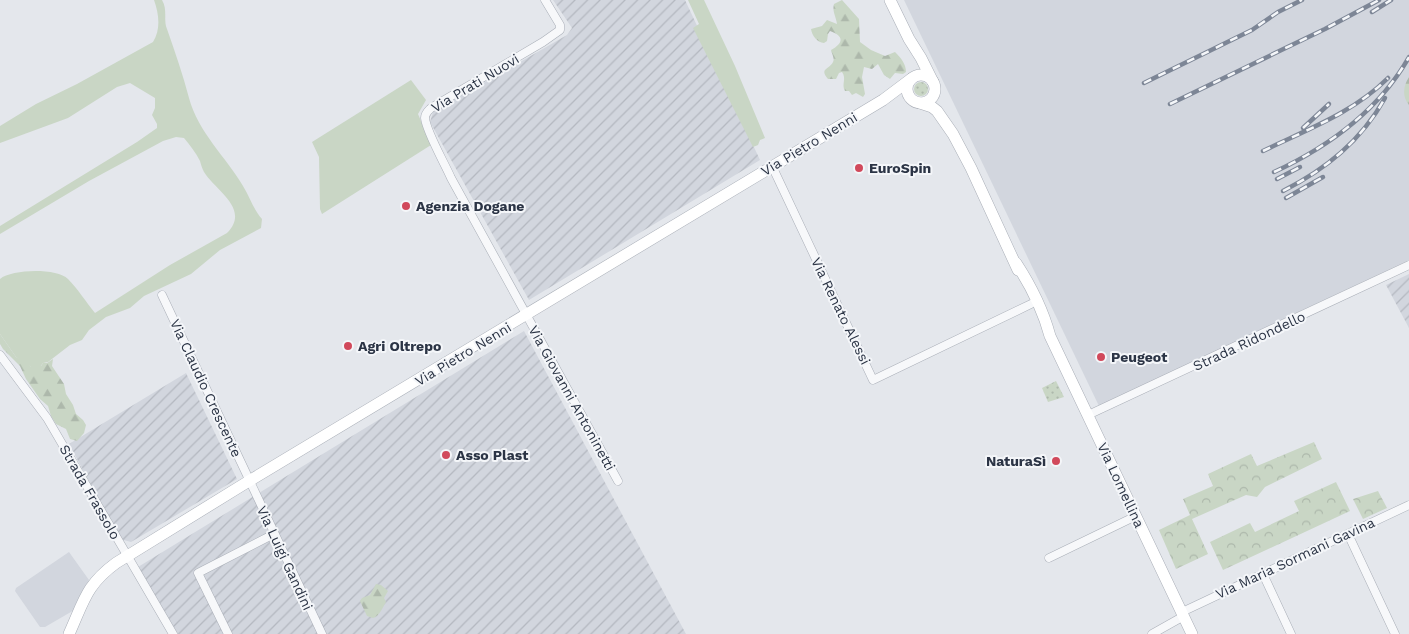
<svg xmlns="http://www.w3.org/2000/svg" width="1409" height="634" viewBox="0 0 1409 634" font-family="'Work Sans',sans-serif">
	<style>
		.built { fill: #d2d6de }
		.industrial { fill: url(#industrial-furrows) }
		.grass { fill: #c9d6c5 }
		.forest { fill: url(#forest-firs) }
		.park { fill: url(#park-crowns) }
		.garden { fill: url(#garden-dots) }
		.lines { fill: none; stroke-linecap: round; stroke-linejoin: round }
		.street-casing { stroke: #a9aeb7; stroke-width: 9 }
		.secondary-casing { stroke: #a9aeb7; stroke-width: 12 }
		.street { stroke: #f7f8fa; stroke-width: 8 }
		.secondary { stroke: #fff; stroke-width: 11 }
		.rail-casing { stroke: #7d8696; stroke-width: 4.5 }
		.rail { stroke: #f4f6f9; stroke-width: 2.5; stroke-dasharray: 8; stroke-linecap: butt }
		.poi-dot { fill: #d1495b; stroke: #f4f6f9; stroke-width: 2 }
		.labels { text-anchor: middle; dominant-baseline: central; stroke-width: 4; stroke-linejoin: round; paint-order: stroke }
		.street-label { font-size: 14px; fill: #2b3445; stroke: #f4f6f9 }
		.poi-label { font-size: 14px; font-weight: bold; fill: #2b3445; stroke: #f4f6f9; text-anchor: start }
	</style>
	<defs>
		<pattern id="industrial-furrows" width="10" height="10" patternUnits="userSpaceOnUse" patternTransform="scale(1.25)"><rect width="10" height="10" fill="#d2d6de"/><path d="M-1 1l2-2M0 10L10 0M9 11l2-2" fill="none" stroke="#b4b8c0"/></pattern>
		<pattern id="forest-firs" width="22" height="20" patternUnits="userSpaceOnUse" patternTransform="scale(1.25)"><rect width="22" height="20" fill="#c9d6c5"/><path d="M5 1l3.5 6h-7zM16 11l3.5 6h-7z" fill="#adb8ab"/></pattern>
		<pattern id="park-crowns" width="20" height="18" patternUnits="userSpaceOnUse" patternTransform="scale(1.25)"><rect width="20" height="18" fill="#c9d6c5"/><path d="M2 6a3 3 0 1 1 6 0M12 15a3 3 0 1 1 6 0" fill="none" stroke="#adb8ab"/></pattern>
		<pattern id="garden-dots" width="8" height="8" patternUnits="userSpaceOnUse" patternTransform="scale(1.25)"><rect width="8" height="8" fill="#c9d6c5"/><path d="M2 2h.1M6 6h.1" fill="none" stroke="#adb8ab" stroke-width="1.8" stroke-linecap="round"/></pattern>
	</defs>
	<rect width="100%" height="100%" fill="#e4e7ec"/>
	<g class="built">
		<path d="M904,0H1409V260L1099,406Z"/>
		<path d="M69,552L89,580L78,600L76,609L45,627H40L15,591L16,588Z"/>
	</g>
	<g class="industrial">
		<path d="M553,0H685L760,160L529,300L430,122L433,112L567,35L572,28Z"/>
		<path d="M1409,274V328L1386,285Z"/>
		<path d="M524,331L686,634H178L138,567Z"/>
		<path d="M186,373L237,479L131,542L120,539L69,444Z"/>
	</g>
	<g class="grass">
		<path d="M154,0H162C168,10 163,20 167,29C175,52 183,75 189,98C198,132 226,157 243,186C250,197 253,209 262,219L261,228L220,250L191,274L144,296L130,308L106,317L89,330L82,340L70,345L48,362L43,363L40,367H31L16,357L0,334V279C12,269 57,268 68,279C78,289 86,302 95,313L170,265L227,233C251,209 215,190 204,172C202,168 201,165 200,161C196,153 190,145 184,138L176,137L163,141L89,181L0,234V226L137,142L157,128V124L152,115L155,108V98L130,83L117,87L68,118L0,143V126L36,104L77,84L153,42C161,29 159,14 154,0Z"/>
		<path d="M688,0H704L735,66L765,138L760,140L758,145L753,147L693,28L699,24Z"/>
		<path d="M411,80L426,100L418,114L431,145L322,214L320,209L319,157L312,142Z"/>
	</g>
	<g class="forest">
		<path d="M842,0L859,19L860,42L871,50L885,56L895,52C901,58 906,64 906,72L903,74L895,73L890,79L884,75L878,64L872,69L864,67L862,77L865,94L863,97L856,93L852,95L849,91H845C841,84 847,79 842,72L839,73L836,79H828C819,68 829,70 833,62C835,59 832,54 831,50C844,43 844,36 830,31L828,34L827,41L824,43C817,42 812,36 811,29L822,26L827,20L837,24C836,16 832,12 834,4Z"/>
		<path d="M1409,77V105C1402,97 1403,86 1409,77Z"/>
		<path d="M0,334L16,357L25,361L31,367L41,366L43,363H47L53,359L52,366L64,384L66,394L73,405L76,414L83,420L86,425L84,433L77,441L70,439L66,429L56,424L51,416L48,406L40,399L26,379L20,366L3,349L0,344Z"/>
		<path d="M376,584L381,585L388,591L384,598L386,602C383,607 379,617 373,618L367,616L360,601L362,598L370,595Z"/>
	</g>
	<g class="park">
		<path d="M1314,442L1322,459L1265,487L1257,497L1246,495L1192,519L1208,554L1176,569L1159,530L1190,515L1183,499L1213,486L1208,474L1251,454L1257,466Z"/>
		<path d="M1336,482L1350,511L1223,570L1210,542L1250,523L1255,532L1299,511L1294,501Z"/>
		<path d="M1378,491L1387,508L1363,519L1353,499Z"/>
	</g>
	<g class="garden">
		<circle cx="921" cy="89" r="7"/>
		<path d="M1056,381L1064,397L1048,402L1042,388Z"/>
	</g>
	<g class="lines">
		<defs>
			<g id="street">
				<path d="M545,0L560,25V30L543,42L431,108C428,111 425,113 425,118C426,131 445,164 451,178L618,481"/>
				<path d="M772,166L873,380L1031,304"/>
				<path d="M162,295L322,634"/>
				<path d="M0,355L47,418L173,634"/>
				<path d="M1088,415L1409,265"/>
				<path d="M1348,534L1395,634"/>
				<path d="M1049,558L1136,516"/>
				<path d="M1263,574L1291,634"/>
				<path d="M1182,612L1409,505"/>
				<path d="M228,634L198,573L274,534"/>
				<path d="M1152,634L1184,616"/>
			</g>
			<g id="secondary">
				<path d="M890,0L909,39L921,58L933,82"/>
				<circle cx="921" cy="89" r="14"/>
				<path d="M920,103L932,107L937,111L953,134L971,168L1018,270"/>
				<path d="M1016,263C1031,286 1043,310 1050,336L1192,634"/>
				<path d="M69,634C84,601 86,585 116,563L249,481L883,100L911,79"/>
			</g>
		</defs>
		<use href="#street" class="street-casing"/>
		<use href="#secondary" class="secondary-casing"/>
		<use href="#street" class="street"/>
		<use href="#secondary" class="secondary"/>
		<defs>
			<g id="rail">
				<path d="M1372,12L1391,0"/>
				<path d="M1144,83L1252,30L1278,12L1302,0"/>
				<path d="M1170,104L1325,29L1379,0"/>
				<path d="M1303,128L1329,104"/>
				<path d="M1263,151C1306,130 1353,113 1388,78"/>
				<path d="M1274,172C1328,147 1379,110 1409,57"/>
				<path d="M1277,179L1300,167"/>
				<path d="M1283,191C1326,169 1361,141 1385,98"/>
				<path d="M1286,198L1323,177"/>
			</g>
		</defs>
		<use href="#rail" class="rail-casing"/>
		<use href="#rail" class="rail"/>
	</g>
	<g class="poi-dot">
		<circle cx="859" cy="168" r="5"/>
		<circle cx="406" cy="206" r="5"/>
		<circle cx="348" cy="346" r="5"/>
		<circle cx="1101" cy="357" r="5"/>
		<circle cx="446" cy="455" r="5"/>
		<circle cx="1056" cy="461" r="5"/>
	</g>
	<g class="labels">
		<g class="street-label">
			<text transform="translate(475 83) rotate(-31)">Via Prati Nuovi</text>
			<text transform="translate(809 144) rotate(-31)">Via Pietro Nenni</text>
			<text transform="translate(841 311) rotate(64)">Via Renato Alessi</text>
			<text transform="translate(1249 341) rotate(-25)">Strada Ridondello</text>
			<text transform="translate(463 354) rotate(-31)">Via Pietro Nenni</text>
			<text transform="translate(206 388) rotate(65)">Via Claudio Crescente</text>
			<text transform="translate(572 398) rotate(61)">Via Giovanni Antoninetti</text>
			<text transform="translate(1121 485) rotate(65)">Via Lomellina</text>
			<text transform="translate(90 492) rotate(60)">Strada Frassolo</text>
			<text transform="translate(285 558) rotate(65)">Via Luigi Gandini</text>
			<text transform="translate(1295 558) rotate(-25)">Via Maria Sormani Gavina</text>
		</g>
		<g class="poi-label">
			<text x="869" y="168">EuroSpin</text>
			<text x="416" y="206">Agenzia Dogane</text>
			<text x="358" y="346">Agri Oltrepo</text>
			<text x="1111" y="357">Peugeot</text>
			<text x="456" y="455">Asso Plast</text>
			<text x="1046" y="461" text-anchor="end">NaturaSì</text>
		</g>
	</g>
</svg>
